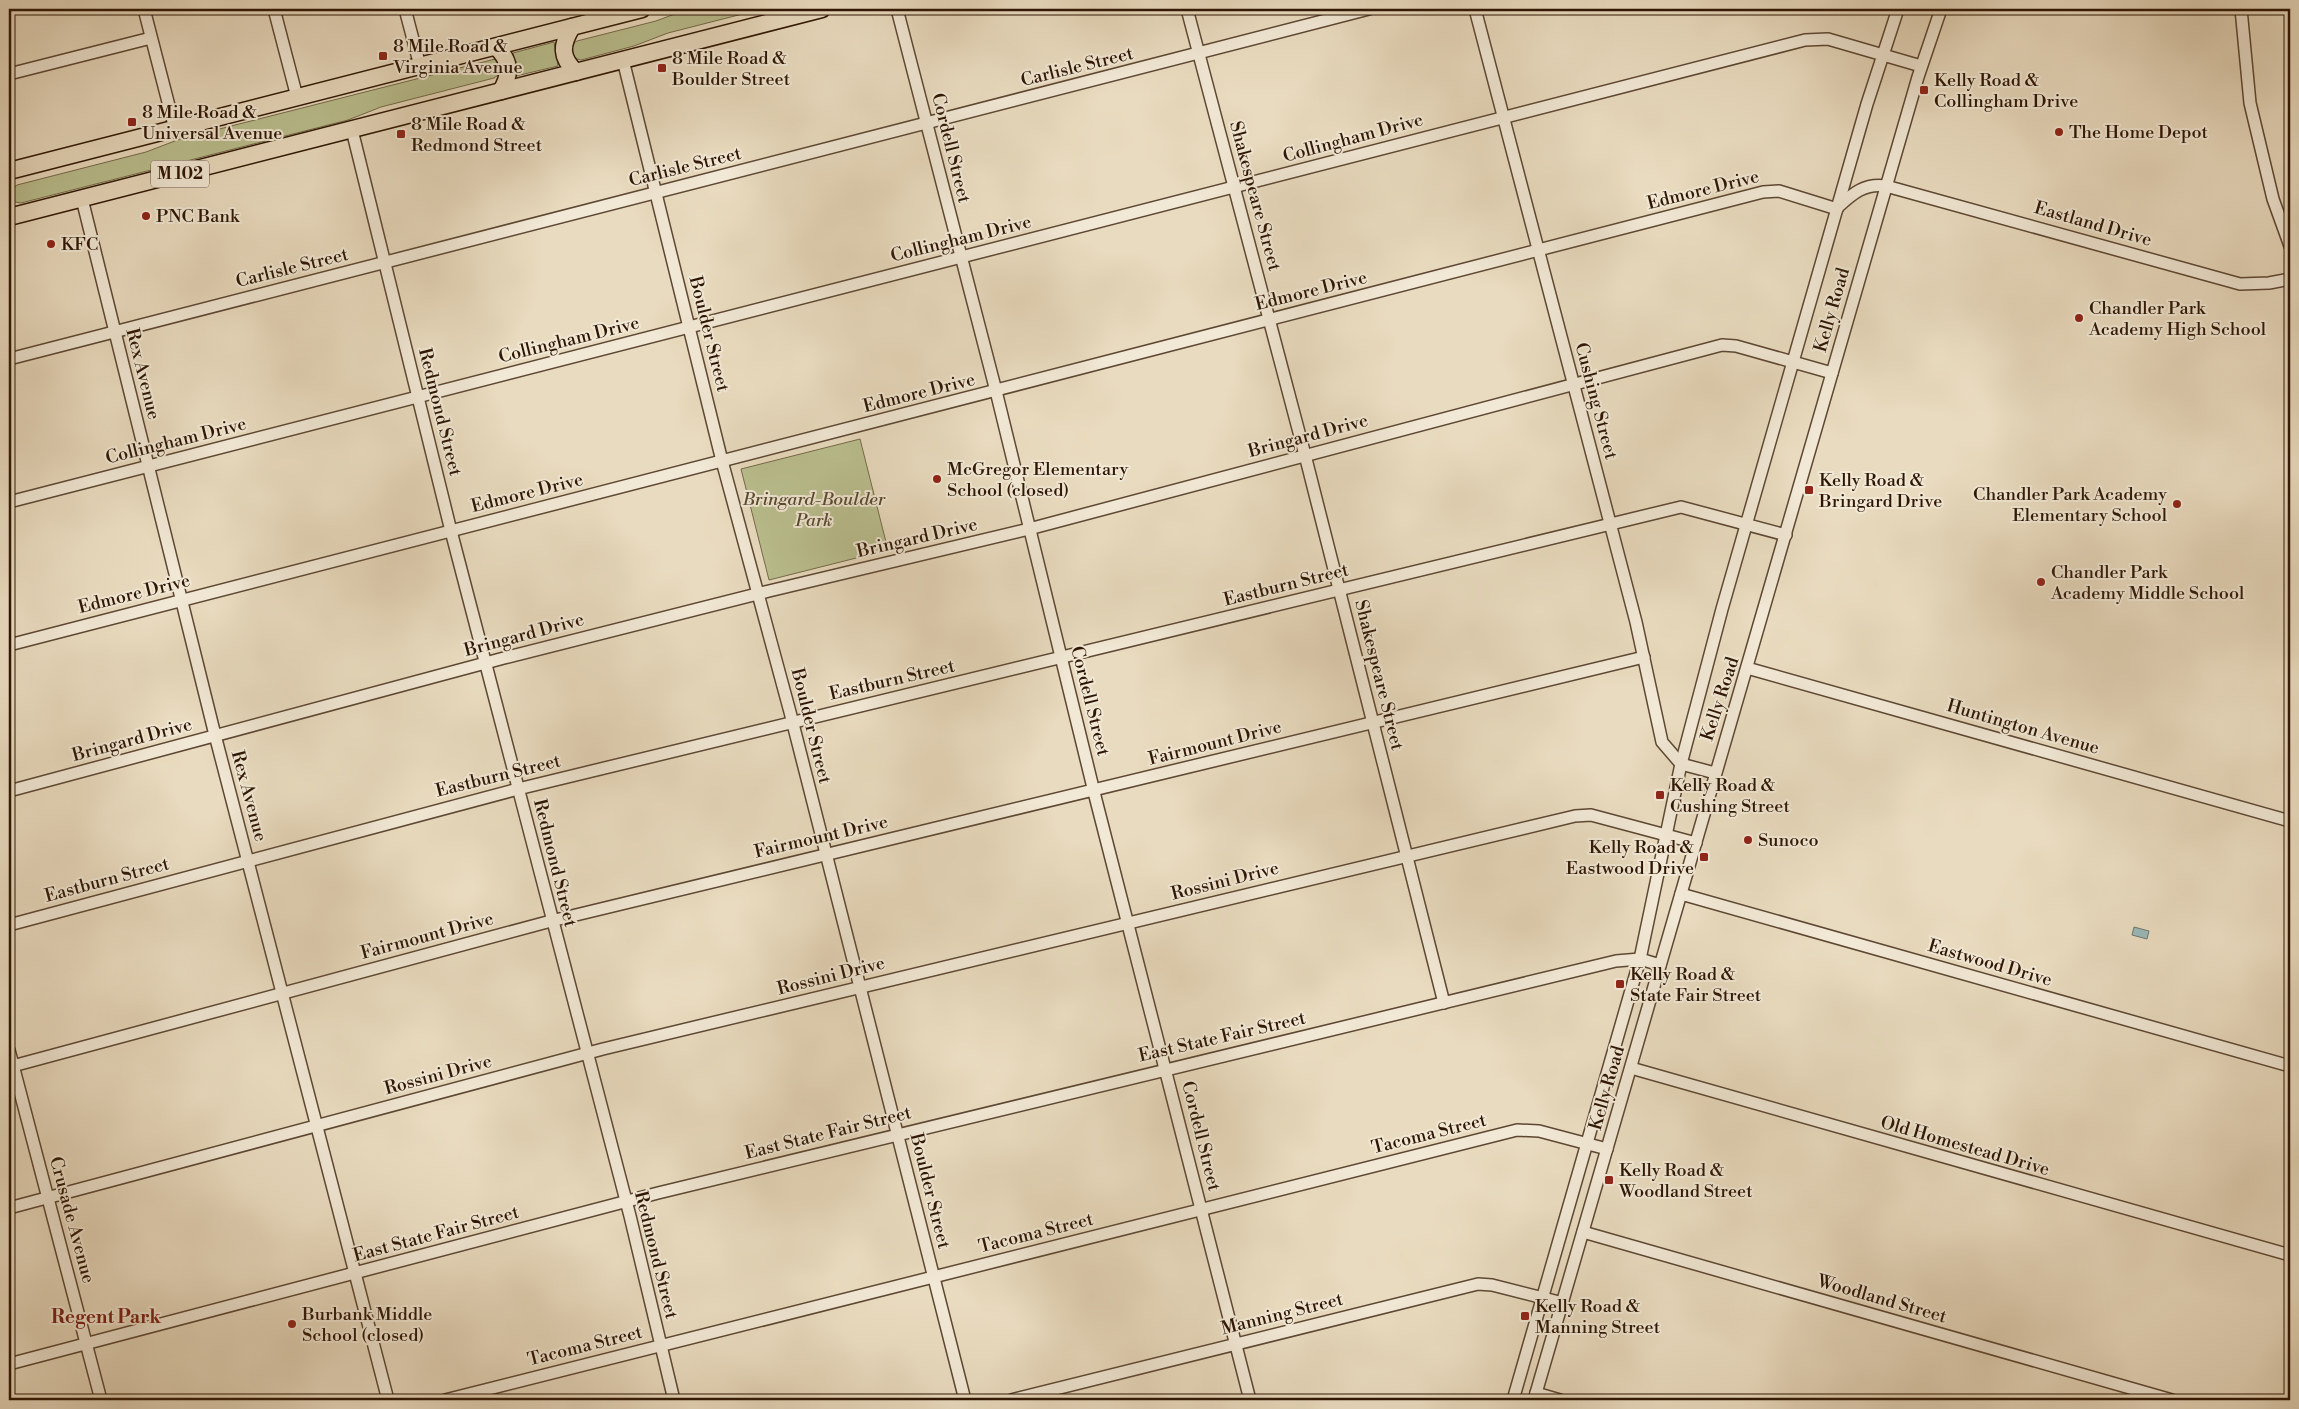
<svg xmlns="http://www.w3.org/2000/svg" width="2299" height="1409" viewBox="0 0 2299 1409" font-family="'Libre Bodoni',serif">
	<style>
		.green { fill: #babf8f; stroke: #746a4a }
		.water { fill: #9ab9ba; stroke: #6f7871 }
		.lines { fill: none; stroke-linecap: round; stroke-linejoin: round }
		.minor-casing { stroke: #5d4733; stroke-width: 14 }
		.highway-casing { stroke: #2e1604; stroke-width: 19 }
		.minor { stroke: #f1e8d5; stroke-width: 11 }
		.highway { stroke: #e9dbbf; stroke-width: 16 }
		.poi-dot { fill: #8f2418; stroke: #f1e8d5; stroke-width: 2 }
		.labels { text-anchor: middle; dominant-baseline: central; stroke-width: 4; stroke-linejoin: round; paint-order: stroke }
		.shield { fill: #f1e8d5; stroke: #685543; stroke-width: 1 }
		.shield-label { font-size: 16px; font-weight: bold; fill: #2e1604 }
		.poi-label { font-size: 18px; fill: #2e1604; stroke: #f1e8d5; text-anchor: start }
		.street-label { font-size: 18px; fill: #2e1604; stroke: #f1e8d5 }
		.park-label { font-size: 18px; font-style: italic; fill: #58492e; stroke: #f1e8d5 }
		.neighbourhood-label { font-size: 19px; font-weight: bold; fill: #7a1f14; stroke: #f1e8d5 }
	</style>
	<rect width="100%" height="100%" fill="#e9dbbf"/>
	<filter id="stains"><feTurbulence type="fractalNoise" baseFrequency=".004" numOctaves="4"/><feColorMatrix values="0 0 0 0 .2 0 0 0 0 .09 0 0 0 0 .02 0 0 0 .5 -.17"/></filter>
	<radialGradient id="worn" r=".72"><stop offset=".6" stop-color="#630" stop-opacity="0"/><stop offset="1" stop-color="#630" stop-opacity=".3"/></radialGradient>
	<g class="green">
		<path d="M688,9H762L668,33L634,46L581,60L573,58L571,45L577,41L656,21Z"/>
		<path d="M554,42L558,66L516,76L513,53Z"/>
		<path d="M495,59L500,63L501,73L494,78L381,107L348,120L21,203L15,202L11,196L12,189L17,185L146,152L180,139Z"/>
		<path d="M860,439L888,550L769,580L741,469Z"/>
	</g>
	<path class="water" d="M2134,927L2149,931L2147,939L2132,935Z"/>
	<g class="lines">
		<defs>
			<g id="minor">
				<path d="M144,9L175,129"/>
				<path d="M274,9L297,97"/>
				<path d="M405,9L420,66"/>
				<path d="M897,9L996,391L1096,800L1250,1400"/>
				<path d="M1187,9L1305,455L1444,1003"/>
				<path d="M1475,9L1636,622L1662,742L1681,764L1715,773"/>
				<path d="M2241,9L2250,103L2273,199L2290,246"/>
				<path d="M623,60L722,461L790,712L965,1400"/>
				<path d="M9,74L151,38"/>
				<path d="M352,130L451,531L630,1216L674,1400"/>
				<path d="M82,199L215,735L388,1400"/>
				<path d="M1838,207C1853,193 1865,183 1886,186L2240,284L2269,283L2290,279"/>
				<path d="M9,359L1369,9"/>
				<path d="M9,502L1805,40L1828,39L1921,66"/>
				<path d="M9,645L1763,192L1779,191L1837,209"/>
				<path d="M1747,668L2290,821"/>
				<path d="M9,791L504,658L769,591L1029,529L1722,345L1736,346L1832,373"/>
				<path d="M1681,894L2290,1066"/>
				<path d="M9,925L518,789L1681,507L1786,535"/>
				<path d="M9,1050L101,1400"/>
				<path d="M9,1067L551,921L1644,657"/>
				<path d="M1631,1068L2290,1255"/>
				<path d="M9,1208L603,1049L1575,816L1591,815L1696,843"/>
				<path d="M1583,1232L2172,1400"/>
				<path d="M9,1364L658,1193L1616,961L1640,959L1660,965"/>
				<path d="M1536,1393L1560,1400"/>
				<path d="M445,1400L1517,1130L1539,1131L1607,1149"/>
				<path d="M1011,1400L1478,1284L1492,1285L1563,1303"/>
				<path d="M1513,1400L1640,959L1681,764L1722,609L1867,104L1898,9"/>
				<path d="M1534,1400L1918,77L1941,9"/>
			</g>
			<g id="highway">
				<path d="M572,27C561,45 560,57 576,72"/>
				<path d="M496,47C511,61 511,74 501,91"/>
				<path d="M9,171L642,9"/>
				<path d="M9,217L822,9"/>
			</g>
		</defs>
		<use href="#minor" class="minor-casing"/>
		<use href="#highway" class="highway-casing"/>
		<use href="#minor" class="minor"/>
		<use href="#highway" class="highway"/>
	</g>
	<g class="poi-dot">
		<rect x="378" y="51" width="10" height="10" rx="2.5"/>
		<rect x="657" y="63" width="10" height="10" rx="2.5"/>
		<rect x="1919" y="85" width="10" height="10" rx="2.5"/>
		<rect x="127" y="117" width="10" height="10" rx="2.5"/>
		<circle cx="2059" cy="132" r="5"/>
		<rect x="396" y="129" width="10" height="10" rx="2.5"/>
		<circle cx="146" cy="216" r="5"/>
		<circle cx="51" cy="244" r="5"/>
		<circle cx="2079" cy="318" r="5"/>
		<circle cx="937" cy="479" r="5"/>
		<rect x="1804" y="485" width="10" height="10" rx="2.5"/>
		<circle cx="2177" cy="504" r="5"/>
		<circle cx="2041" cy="582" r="5"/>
		<rect x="1655" y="790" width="10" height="10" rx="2.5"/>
		<circle cx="1748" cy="840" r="5"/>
		<rect x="1699" y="852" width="10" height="10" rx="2.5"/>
		<rect x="1615" y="979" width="10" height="10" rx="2.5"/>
		<rect x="1604" y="1175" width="10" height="10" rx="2.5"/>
		<rect x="1520" y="1311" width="10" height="10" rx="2.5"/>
		<circle cx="292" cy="1324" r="5"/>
	</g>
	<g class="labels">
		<rect class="shield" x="151" y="160.5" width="58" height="27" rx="4"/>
		<g class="shield-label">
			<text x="180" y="174">M 102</text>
		</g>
		<g class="poi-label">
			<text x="393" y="46">8 Mile Road &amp;<tspan x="393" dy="21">Virginia Avenue</tspan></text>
			<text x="672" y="58">8 Mile Road &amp;<tspan x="672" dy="21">Boulder Street</tspan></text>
			<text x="1934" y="80">Kelly Road &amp;<tspan x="1934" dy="21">Collingham Drive</tspan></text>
			<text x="142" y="112">8 Mile Road &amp;<tspan x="142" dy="21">Universal Avenue</tspan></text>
			<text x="411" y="124">8 Mile Road &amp;<tspan x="411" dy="21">Redmond Street</tspan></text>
			<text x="2069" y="132">The Home Depot</text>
			<text x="156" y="216">PNC Bank</text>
			<text x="61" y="244">KFC</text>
			<text x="2089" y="308">Chandler Park<tspan x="2089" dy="21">Academy High School</tspan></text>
			<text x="947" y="469">McGregor Elementary<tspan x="947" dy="21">School (closed)</tspan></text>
			<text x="1819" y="480">Kelly Road &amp;<tspan x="1819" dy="21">Bringard Drive</tspan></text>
			<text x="2167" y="494" text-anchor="end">Chandler Park Academy<tspan x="2167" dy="21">Elementary School</tspan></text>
			<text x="2051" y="572">Chandler Park<tspan x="2051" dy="21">Academy Middle School</tspan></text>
			<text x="1670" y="785">Kelly Road &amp;<tspan x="1670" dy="21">Cushing Street</tspan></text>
			<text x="1758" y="840">Sunoco</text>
			<text x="1694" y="847" text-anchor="end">Kelly Road &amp;<tspan x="1694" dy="21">Eastwood Drive</tspan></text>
			<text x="1630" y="974">Kelly Road &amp;<tspan x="1630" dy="21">State Fair Street</tspan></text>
			<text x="1619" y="1170">Kelly Road &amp;<tspan x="1619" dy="21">Woodland Street</tspan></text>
			<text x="1535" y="1306">Kelly Road &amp;<tspan x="1535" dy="21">Manning Street</tspan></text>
			<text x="302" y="1314">Burbank Middle<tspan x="302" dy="21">School (closed)</tspan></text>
		</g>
		<g class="street-label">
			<text transform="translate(1077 67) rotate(-14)">Carlisle Street</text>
			<text transform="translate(1353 138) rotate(-15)">Collingham Drive</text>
			<text transform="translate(951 148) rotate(76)">Cordell Street</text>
			<text transform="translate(685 167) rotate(-14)">Carlisle Street</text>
			<text transform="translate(1703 190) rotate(-14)">Edmore Drive</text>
			<text transform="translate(1255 196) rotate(75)">Shakespeare Street</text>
			<text transform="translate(2093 224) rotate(16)">Eastland Drive</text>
			<text transform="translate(961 239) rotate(-14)">Collingham Drive</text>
			<text transform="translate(292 268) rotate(-14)">Carlisle Street</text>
			<text transform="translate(1311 291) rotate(-14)">Edmore Drive</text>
			<text transform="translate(1832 310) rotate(-74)">Kelly Road</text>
			<text transform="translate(709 334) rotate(76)">Boulder Street</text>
			<text transform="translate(569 340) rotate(-14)">Collingham Drive</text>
			<text transform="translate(143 374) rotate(76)">Rex Avenue</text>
			<text transform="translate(919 393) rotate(-14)">Edmore Drive</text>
			<text transform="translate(1596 401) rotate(75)">Cushing Street</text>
			<text transform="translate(440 412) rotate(76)">Redmond Street</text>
			<text transform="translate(1308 436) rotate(-15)">Bringard Drive</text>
			<text transform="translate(176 441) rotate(-14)">Collingham Drive</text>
			<text transform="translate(527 493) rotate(-14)">Edmore Drive</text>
			<text transform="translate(917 538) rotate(-13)">Bringard Drive</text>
			<text transform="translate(1286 585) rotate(-14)">Eastburn Street</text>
			<text transform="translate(134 594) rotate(-14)">Edmore Drive</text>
			<text transform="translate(524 635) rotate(-15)">Bringard Drive</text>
			<text transform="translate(1379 675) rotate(76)">Shakespeare Street</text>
			<text transform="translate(892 680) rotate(-13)">Eastburn Street</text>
			<text transform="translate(1720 699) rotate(-72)">Kelly Road</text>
			<text transform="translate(1090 701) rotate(76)">Cordell Street</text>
			<text transform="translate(811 726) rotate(76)">Boulder Street</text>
			<text transform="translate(2023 727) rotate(16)">Huntington Avenue</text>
			<text transform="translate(132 740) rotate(-15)">Bringard Drive</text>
			<text transform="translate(1215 743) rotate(-14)">Fairmount Drive</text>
			<text transform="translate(498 776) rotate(-14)">Eastburn Street</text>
			<text transform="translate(249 796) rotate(75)">Rex Avenue</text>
			<text transform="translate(821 837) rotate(-13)">Fairmount Drive</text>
			<text transform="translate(555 863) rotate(76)">Redmond Street</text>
			<text transform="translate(107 880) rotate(-15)">Eastburn Street</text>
			<text transform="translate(1225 881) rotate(-14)">Rossini Drive</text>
			<text transform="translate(427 936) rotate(-15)">Fairmount Drive</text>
			<text transform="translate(1990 963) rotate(16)">Eastwood Drive</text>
			<text transform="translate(831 976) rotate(-14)">Rossini Drive</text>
			<text transform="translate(1222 1037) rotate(-13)">East State Fair Street</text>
			<text transform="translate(438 1075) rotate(-15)">Rossini Drive</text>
			<text transform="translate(1607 1088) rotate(-74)">Kelly Road</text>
			<text transform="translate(828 1133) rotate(-14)">East State Fair Street</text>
			<text transform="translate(1429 1134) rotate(-14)">Tacoma Street</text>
			<text transform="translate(1201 1136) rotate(76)">Cordell Street</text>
			<text transform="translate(1965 1146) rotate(16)">Old Homestead Drive</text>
			<text transform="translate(930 1191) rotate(76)">Boulder Street</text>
			<text transform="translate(72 1220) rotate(75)">Crusade Avenue</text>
			<text transform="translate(1036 1233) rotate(-14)">Tacoma Street</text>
			<text transform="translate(436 1234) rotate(-15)">East State Fair Street</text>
			<text transform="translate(656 1255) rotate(76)">Redmond Street</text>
			<text transform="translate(1882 1299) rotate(16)">Woodland Street</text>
			<text transform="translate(1282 1314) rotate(-14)">Manning Street</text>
			<text transform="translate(585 1346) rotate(-14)">Tacoma Street</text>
		</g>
		<g class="park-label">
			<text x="814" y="499">Bringard-Boulder<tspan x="814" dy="21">Park</tspan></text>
		</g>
		<g class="neighbourhood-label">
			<text x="106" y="1317">Regent Park</text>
		</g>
	</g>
	<rect width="2299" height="1409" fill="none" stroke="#e9dbbf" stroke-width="30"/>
	<rect x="10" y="10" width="2279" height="1389" fill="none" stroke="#2e1604" stroke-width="2.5"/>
	<rect x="15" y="15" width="2269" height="1379" fill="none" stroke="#2e1604"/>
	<rect width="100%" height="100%" filter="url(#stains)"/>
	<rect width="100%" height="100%" fill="url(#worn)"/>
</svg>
